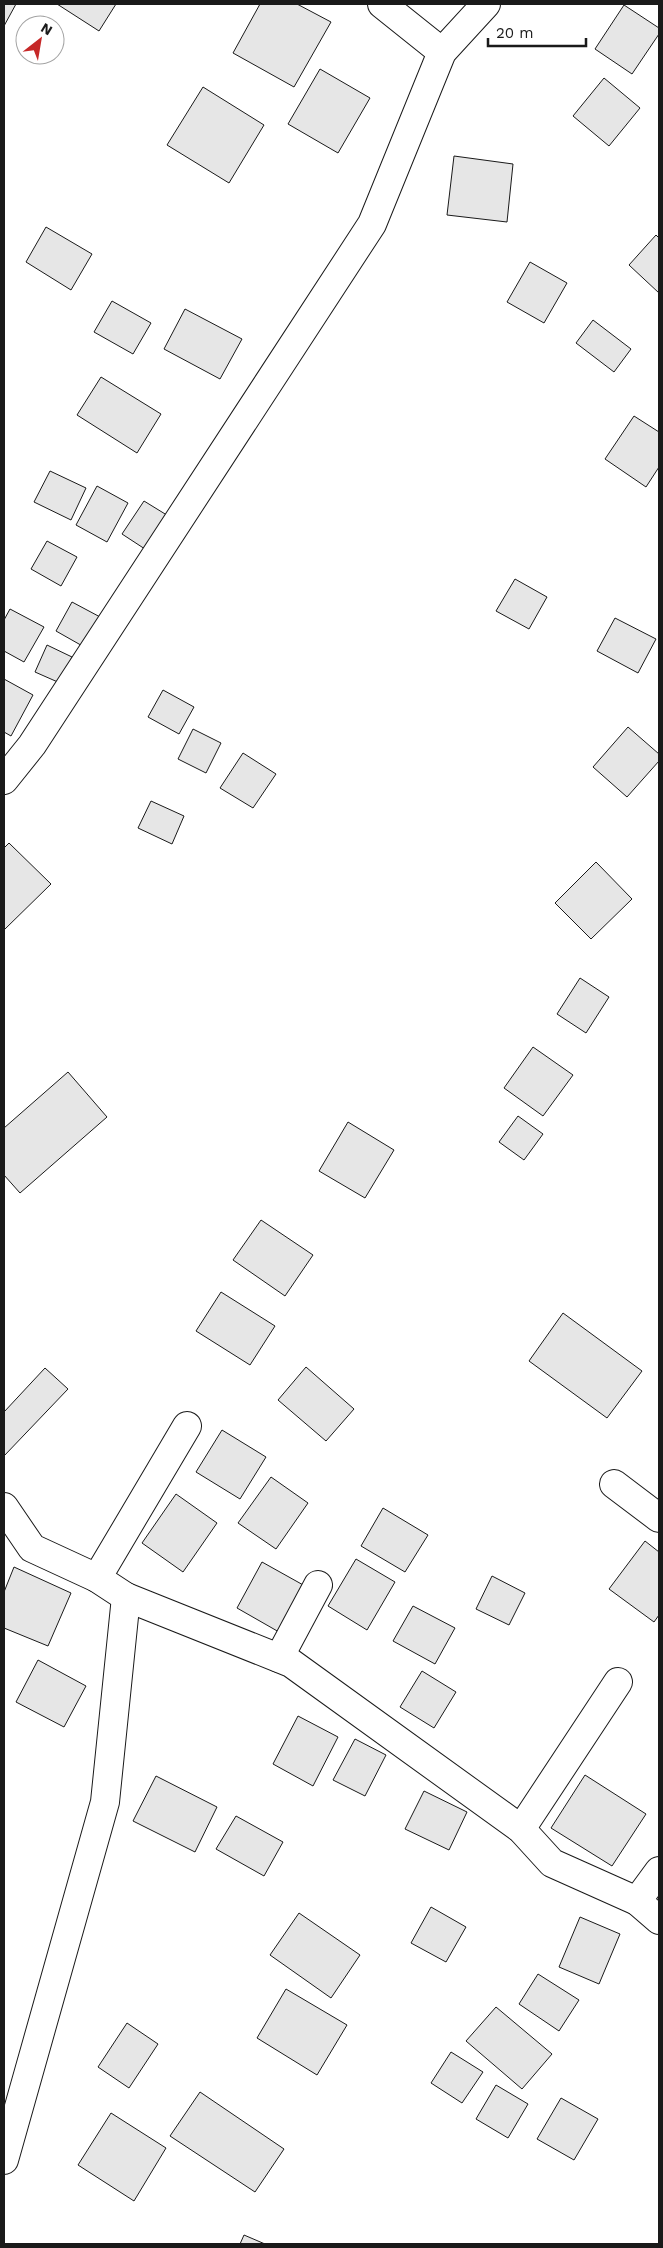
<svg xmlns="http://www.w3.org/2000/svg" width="663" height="2248" viewBox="0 0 663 2248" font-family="'Work Sans',sans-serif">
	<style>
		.building { fill: #e6e6e6; stroke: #1a1a1a }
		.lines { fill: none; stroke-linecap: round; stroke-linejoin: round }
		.minor-casing { stroke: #1a1a1a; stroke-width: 30 }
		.minor { stroke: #fff; stroke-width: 28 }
	</style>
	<rect width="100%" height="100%" fill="#fff"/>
	<g class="building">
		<path d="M4,4H16L4,26Z"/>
		<path d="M57,4H116L99,31Z"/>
		<path d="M260,4H297L331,22L294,87L233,53Z"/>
		<path d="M624,5L659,28V34L632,74L595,49Z"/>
		<path d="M320,69L370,98L338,153L288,124Z"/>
		<path d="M604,78L640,108L609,146L573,116Z"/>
		<path d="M203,87L264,125L229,183L167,145Z"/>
		<path d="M454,156L513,164L507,222L447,215Z"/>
		<path d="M46,227L92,254L71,290L26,262Z"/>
		<path d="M656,235L659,238V293L629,265Z"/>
		<path d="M530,262L567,283L544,323L507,302Z"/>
		<path d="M112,301L151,323L133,354L94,332Z"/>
		<path d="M185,309L242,339L220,379L164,349Z"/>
		<path d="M593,320L631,349L614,372L576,343Z"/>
		<path d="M101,377L161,414L137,453L77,415Z"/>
		<path d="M634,416L659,432V467L646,487L605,459Z"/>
		<path d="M50,471L86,488L71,520L34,502Z"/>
		<path d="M97,486L128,503L107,542L76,525Z"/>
		<path d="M144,501L170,517L148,551L122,534Z"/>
		<path d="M47,541L77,557L61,586L31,569Z"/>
		<path d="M515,579L547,597L529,629L496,611Z"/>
		<path d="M72,602L102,618L86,648L56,631Z"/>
		<path d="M10,609L44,627L24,662L4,651V620Z"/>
		<path d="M615,618L656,639L638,673L597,651Z"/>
		<path d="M47,645L72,657L60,683L35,672Z"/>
		<path d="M4,679L33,695L11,736L4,732Z"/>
		<path d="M163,690L194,707L179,734L148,717Z"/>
		<path d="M628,727L659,754V761L627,797L593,767Z"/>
		<path d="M193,729L221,743L206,773L178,759Z"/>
		<path d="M243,753L276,774L253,808L220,788Z"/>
		<path d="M151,801L184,816L172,844L138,828Z"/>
		<path d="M9,843L51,884L4,930V848Z"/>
		<path d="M596,862L632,899L591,939L555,903Z"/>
		<path d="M580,978L609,997L586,1033L557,1014Z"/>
		<path d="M533,1047L573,1075L543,1116L504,1088Z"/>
		<path d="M68,1072L107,1117L20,1193L4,1175V1128Z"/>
		<path d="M518,1116L543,1134L524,1160L499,1142Z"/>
		<path d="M348,1122L394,1150L365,1198L319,1171Z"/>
		<path d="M261,1220L313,1255L285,1296L233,1260Z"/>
		<path d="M221,1292L275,1326L250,1365L196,1331Z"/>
		<path d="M563,1313L642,1371L607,1418L529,1361Z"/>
		<path d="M306,1367L354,1409L326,1441L278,1400Z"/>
		<path d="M45,1368L68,1389L4,1456V1412Z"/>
		<path d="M222,1430L266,1457L240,1499L196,1472Z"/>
		<path d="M271,1477L308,1503L276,1549L238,1523Z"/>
		<path d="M176,1494L217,1523L183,1572L142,1543Z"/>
		<path d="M383,1508L428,1535L405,1572L361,1546Z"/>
		<path d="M645,1541L659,1552V1615L654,1622L609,1589Z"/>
		<path d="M356,1559L395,1582L367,1630L328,1606Z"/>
		<path d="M262,1562L305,1586L279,1632L237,1608Z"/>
		<path d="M14,1567L71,1593L48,1646L4,1628V1592Z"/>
		<path d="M492,1576L525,1593L509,1625L476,1609Z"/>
		<path d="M413,1606L455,1628L435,1664L393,1641Z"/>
		<path d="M38,1660L86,1686L64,1727L16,1702Z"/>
		<path d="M422,1671L456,1692L434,1728L400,1707Z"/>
		<path d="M298,1716L338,1737L313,1786L273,1764Z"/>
		<path d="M355,1739L386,1755L365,1796L333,1780Z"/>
		<path d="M585,1775L646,1814L612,1866L551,1828Z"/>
		<path d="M156,1776L217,1807L195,1852L133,1821Z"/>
		<path d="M424,1791L467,1812L449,1850L405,1829Z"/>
		<path d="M236,1816L283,1842L264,1876L216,1849Z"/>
		<path d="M431,1907L466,1927L446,1962L411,1943Z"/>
		<path d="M299,1913L360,1955L331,1998L270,1955Z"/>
		<path d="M580,1917L620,1934L599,1984L559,1967Z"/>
		<path d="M538,1974L579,2000L559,2031L519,2004Z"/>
		<path d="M286,1989L347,2025L317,2075L257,2038Z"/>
		<path d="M496,2007L552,2054L522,2089L466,2041Z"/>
		<path d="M127,2023L158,2044L129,2088L98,2067Z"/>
		<path d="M451,2052L483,2072L462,2103L431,2083Z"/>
		<path d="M496,2085L528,2104L508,2138L476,2119Z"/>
		<path d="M200,2092L284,2149L255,2192L170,2136Z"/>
		<path d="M561,2098L598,2119L574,2160L537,2139Z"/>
		<path d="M111,2113L166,2148L134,2201L78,2165Z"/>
		<path d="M244,2235L265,2244H240Z"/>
	</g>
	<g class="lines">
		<defs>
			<g id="minor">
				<path d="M382,4L442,52"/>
				<path d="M4,780L32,745L372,224L442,52L486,4"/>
				<path d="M614,1484L659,1518"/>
				<path d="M4,1507L32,1548L97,1578L126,1597L291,1663L521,1829L552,1863L637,1901L659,1871"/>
				<path d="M97,1578L187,1426"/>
				<path d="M279,1658L318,1585"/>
				<path d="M521,1829L618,1682"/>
				<path d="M637,1901L659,1920"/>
				<path d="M4,2160L105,1802L126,1597"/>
			</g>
		</defs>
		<use href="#minor" class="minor-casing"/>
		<use href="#minor" class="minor"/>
	</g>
	<rect width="663" height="2248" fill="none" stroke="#1a1a1a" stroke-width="10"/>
	<g transform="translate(40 40) rotate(31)"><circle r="24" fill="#ffffff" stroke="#a3a3a3"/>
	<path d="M0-4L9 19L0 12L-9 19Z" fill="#c62828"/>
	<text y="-8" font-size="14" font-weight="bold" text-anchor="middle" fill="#1a1a1a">N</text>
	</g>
	<path d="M488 38v8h98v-8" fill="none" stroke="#1a1a1a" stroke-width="2.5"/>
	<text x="496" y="38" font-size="15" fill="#1a1a1a" stroke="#ffffff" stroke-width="4" paint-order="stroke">20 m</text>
</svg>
